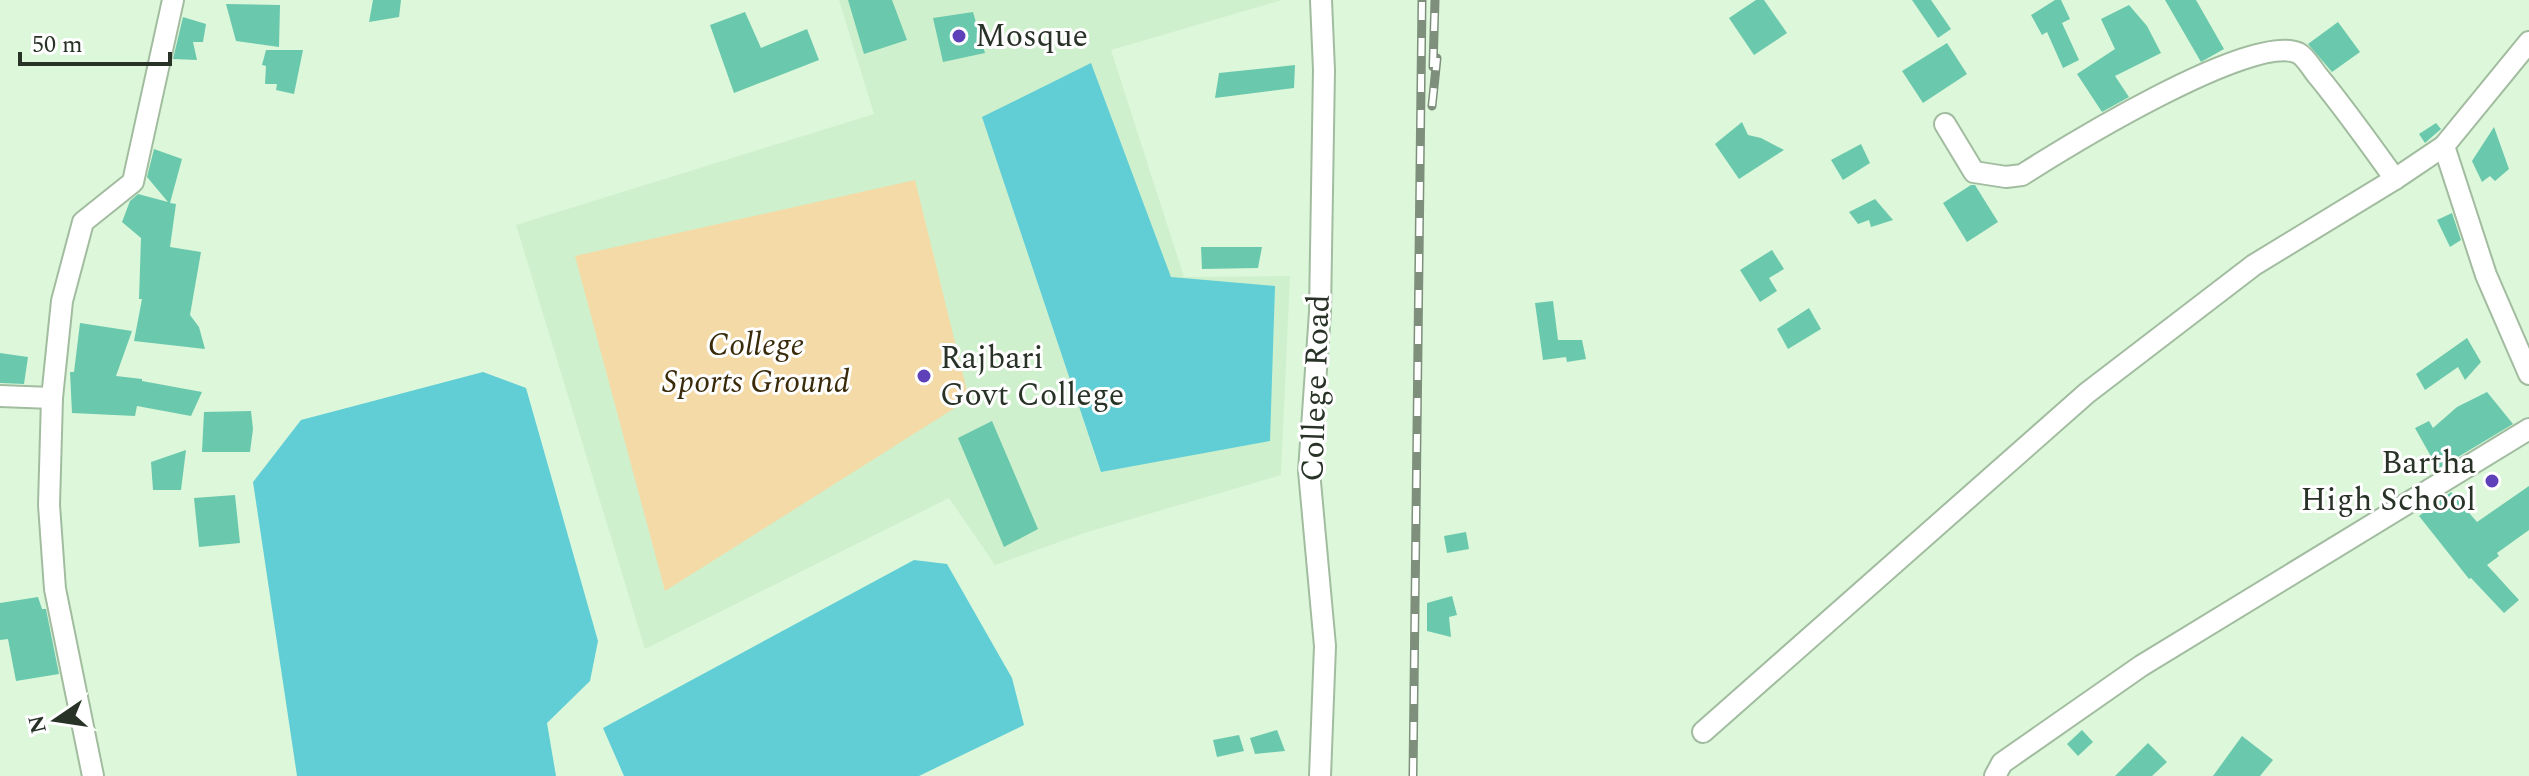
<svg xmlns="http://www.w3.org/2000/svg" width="2529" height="776" viewBox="0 0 2529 776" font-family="Spectral,serif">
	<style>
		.built { fill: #cff0cd }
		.green { fill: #f3daa6 }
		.water { fill: #61ced6 }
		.building { fill: #6ac9ad }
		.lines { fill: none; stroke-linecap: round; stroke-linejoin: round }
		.minor-casing { stroke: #a2bca0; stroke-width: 24 }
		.minor { stroke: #fff; stroke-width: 20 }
		.rail-casing { stroke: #7e8f7c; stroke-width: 9 }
		.rail { stroke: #fff; stroke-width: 6; stroke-dasharray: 18; stroke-linecap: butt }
		.poi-dot { fill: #5e40b8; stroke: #fff; stroke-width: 3 }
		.labels { text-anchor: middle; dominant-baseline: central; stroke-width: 6; stroke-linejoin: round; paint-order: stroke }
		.poi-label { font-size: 32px; fill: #283227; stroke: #fff; text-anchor: start }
		.park-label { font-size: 32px; font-style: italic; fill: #392b0a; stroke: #fff }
		.street-label { font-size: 32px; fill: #283227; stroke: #fff }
	</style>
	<rect width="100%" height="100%" fill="#ddf7da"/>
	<path class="built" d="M839,0H1282L1111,50L1184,277L1290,276L1281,475L1084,533L995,565L949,498L645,649L516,225L874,114Z"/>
	<path class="green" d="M915,180L969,399L665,591L575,256Z"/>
	<g class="water">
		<path d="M1091,63L1171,277L1275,286L1270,441L1101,472L982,117Z"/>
		<path d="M483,372L526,388L598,641L590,681L547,723L556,776H297L253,482L301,420Z"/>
		<path d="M914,560L947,564L1012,678L1024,725L919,776H624L603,728Z"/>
	</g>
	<g class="building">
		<path d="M373,0H401L399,17L369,22Z"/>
		<path d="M848,0H892L907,40L864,54Z"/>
		<path d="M1756,0H1764L1787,33L1754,55L1729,18Z"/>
		<path d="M1912,0H1931L1951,29L1938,38Z"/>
		<path d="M2055,0H2061L2070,19L2062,23L2079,60L2063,68L2047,32L2042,35L2031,15Z"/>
		<path d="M2165,0H2196L2224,49L2201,62Z"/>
		<path d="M226,4L280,5L279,47L236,41Z"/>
		<path d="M2129,5L2147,26L2161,53L2115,76L2129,97L2102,112L2077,74L2115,49L2101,19Z"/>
		<path d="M745,12L761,48L807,29L819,60L734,93L710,25Z"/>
		<path d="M973,12L985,53L943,62L933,18Z"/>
		<path d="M183,17L206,24L203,42H193L197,60L173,59Z"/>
		<path d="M2338,22L2360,52L2332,72L2308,44Z"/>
		<path d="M1947,43L1967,74L1923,103L1902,71Z"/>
		<path d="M266,50H303L294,94L276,90L277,84H265L266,66L262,65Z"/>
		<path d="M1295,65L1294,88L1215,98L1219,73Z"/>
		<path d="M1742,122L1748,135L1761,138L1784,150L1739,179L1715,144Z"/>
		<path d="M2436,123L2441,129L2425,143L2419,134Z"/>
		<path d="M2494,127L2509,169L2495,181L2490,176L2482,182L2472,161Z"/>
		<path d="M1861,144L1870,163L1843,180L1831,160Z"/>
		<path d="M154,149L182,159L170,203L176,204L170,247L201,252L190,315L199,327L205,349L134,341L142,299H139L141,238L122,222L130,201L138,194L168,202L147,177Z"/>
		<path d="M1971,185H1975L1998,222L1967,242L1943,203Z"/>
		<path d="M1875,199L1893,220L1871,227L1869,220L1858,224L1849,212Z"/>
		<path d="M2452,213L2461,240L2450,247L2437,220Z"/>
		<path d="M1201,247H1262L1258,268L1202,269Z"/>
		<path d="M1772,250L1784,269L1769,278L1777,291L1760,302L1740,270Z"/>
		<path d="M1553,301L1558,340H1582L1586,359L1567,362L1566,357L1543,360L1535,303Z"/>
		<path d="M1809,308L1821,329L1788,349L1777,329Z"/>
		<path d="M80,323L132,331L116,376L142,379V381L202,392L191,416L137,406L135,416L72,413L70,372H74Z"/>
		<path d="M2467,338L2481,362L2465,380L2458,367L2425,390L2416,374Z"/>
		<path d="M0,353L28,357L24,384L0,383Z"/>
		<path d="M2487,392L2513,424L2438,469L2415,428L2429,421L2433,428L2457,407Z"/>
		<path d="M251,411L253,429L250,452H202L204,412Z"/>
		<path d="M992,421L1038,529L1004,547L958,438Z"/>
		<path d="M186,450L181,490H153L151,462Z"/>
		<path d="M2529,486V530L2497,553L2499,556L2487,565L2519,600L2504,613L2471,578L2469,579L2419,516L2451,492L2477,522Z"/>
		<path d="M235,495L240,543L199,547L194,498Z"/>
		<path d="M1466,532L1469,549L1447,553L1444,536Z"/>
		<path d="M1452,596L1457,615L1449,617L1451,637L1427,631V603Z"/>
		<path d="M38,597L42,609H46L59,674L16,681L8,639L0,640V603Z"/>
		<path d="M1277,730L1285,751L1255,754L1250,738Z"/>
		<path d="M2082,730L2093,742L2078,756L2067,744Z"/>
		<path d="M1239,735L1244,751L1217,757L1213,740Z"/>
		<path d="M2242,736L2273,760L2260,776H2213Z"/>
		<path d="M2148,743L2167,762L2152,776H2115Z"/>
	</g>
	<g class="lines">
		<defs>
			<g id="minor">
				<path d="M1945,124L1974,172L2006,177L2022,175C2066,147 2252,32 2298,53C2306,57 2312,69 2318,76C2345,109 2370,144 2395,179"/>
				<path d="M2444,146L2486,275L2529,374"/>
				<path d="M0,396L52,398"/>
				<path d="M1703,732L2087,393L2254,265L2395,179L2444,146L2529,42"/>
				<path d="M93,776L55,589L49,505L52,398L62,301L83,222L133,182L173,0"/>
				<path d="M1320,776L1325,646L1309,471L1320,312L1324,70L1321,0"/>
				<path d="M1995,776L2002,763L2141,666L2529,429"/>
			</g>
		</defs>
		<use href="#minor" class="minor-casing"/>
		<use href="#minor" class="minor"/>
		<defs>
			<g id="rail">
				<path d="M1433,67L1435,0"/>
				<path d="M1432,106L1437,58"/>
				<path d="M1413,776L1422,0"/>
			</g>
		</defs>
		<use href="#rail" class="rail-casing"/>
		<use href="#rail" class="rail"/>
	</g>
	<g class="poi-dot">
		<circle cx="959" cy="36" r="8"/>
		<circle cx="924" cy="376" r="8"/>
		<circle cx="2492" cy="481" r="8"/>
	</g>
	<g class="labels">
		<g class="poi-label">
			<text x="975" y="36">Mosque</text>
			<text x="940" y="358">Rajbari<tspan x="940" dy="37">Govt College</tspan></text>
			<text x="2476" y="463" text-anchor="end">Bartha<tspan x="2476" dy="37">High School</tspan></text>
		</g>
		<g class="park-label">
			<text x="756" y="345">College<tspan x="756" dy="37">Sports Ground</tspan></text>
		</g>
		<g class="street-label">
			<text transform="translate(1316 388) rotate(-88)">College Road</text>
		</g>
	</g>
	<g transform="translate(56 720) rotate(257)" stroke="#ffffff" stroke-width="6" paint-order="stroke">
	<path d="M0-6L14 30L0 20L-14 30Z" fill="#283227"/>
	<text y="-12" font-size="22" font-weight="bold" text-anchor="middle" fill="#283227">N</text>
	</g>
	<path d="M20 52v12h150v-12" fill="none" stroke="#283227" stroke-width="4"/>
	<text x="32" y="52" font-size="24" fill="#283227" stroke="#ffffff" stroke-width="6" paint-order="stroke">50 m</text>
</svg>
